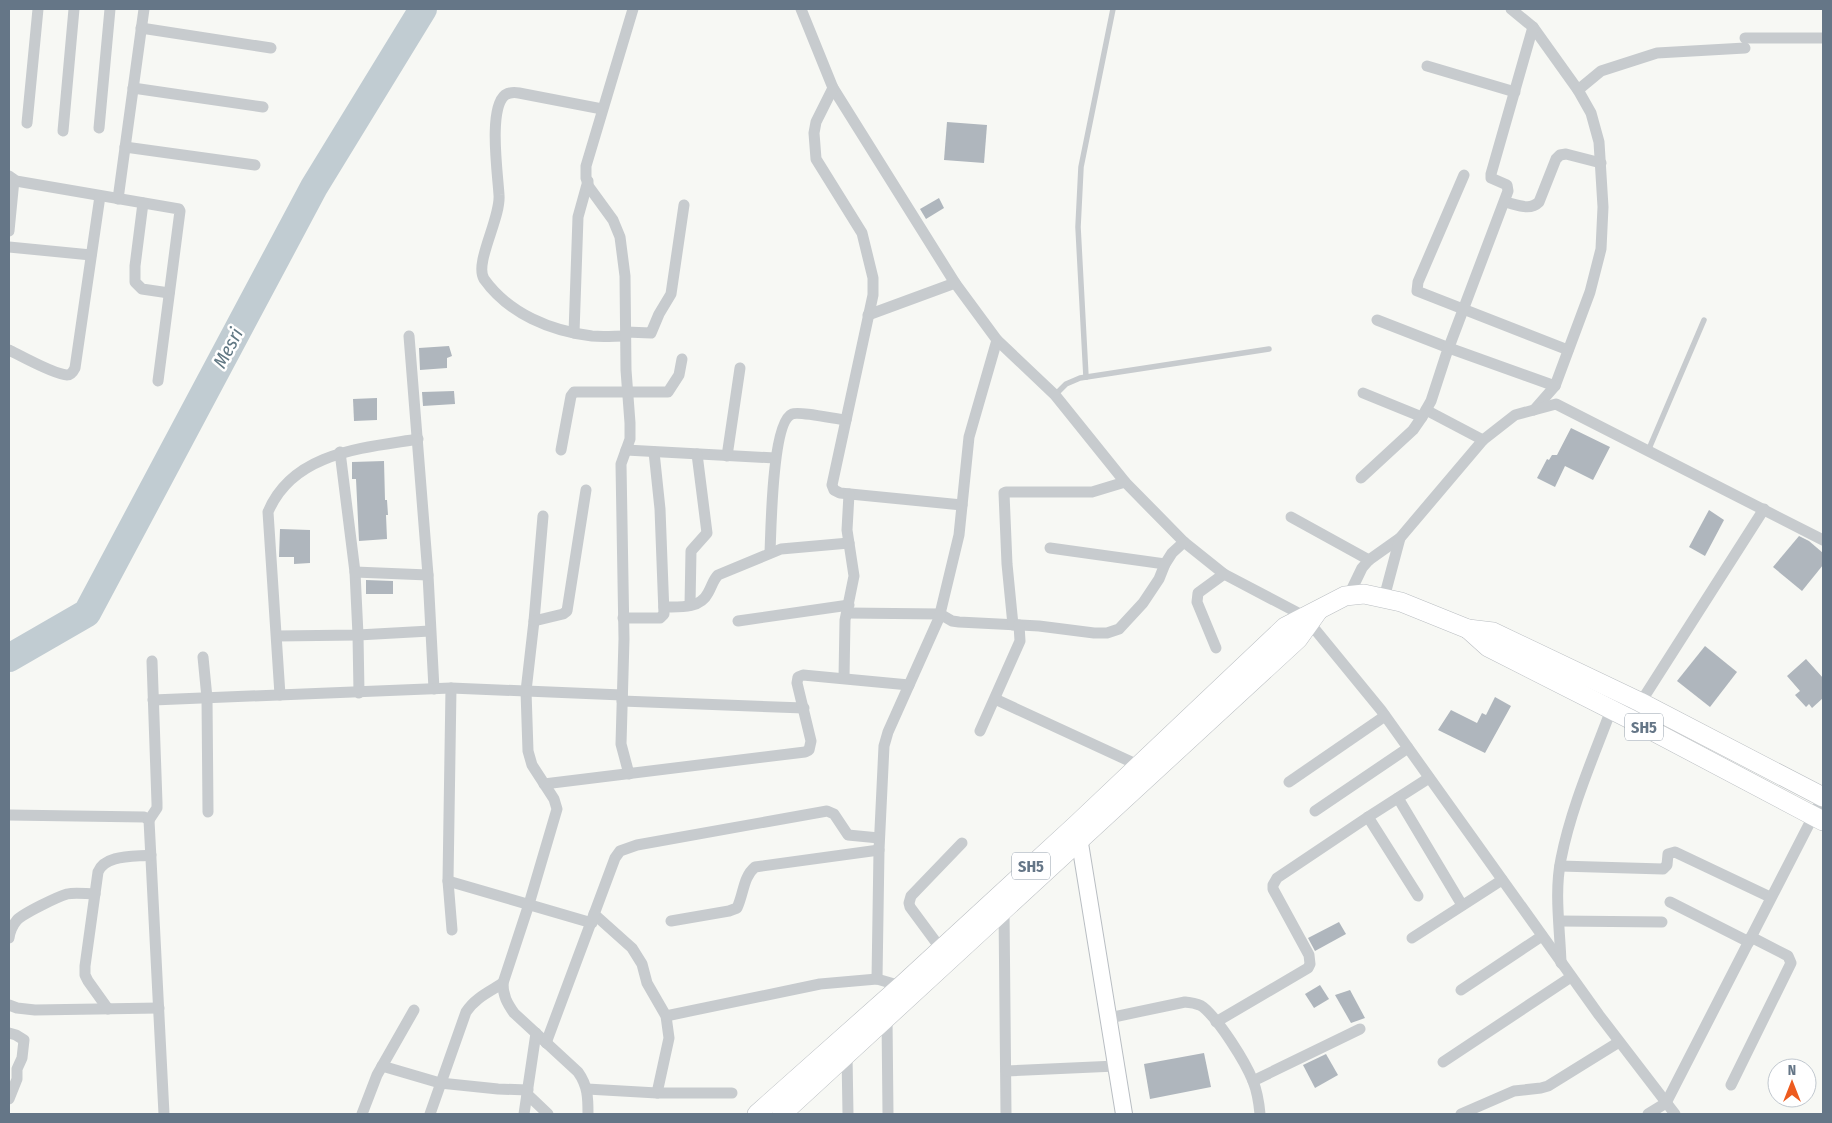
<svg xmlns="http://www.w3.org/2000/svg" width="1832" height="1123" viewBox="0 0 1832 1123" font-family="'Fira Sans Condensed',sans-serif">
	<style>
		.lines { fill: none; stroke-linecap: round; stroke-linejoin: round }
		.river { stroke: #c1ccd2; stroke-width: 28 }
		.building { fill: #afb6bd }
		.secondary-casing { stroke: #b9bec3; stroke-width: 18 }
		.primary-casing { stroke: #babec2; stroke-width: 20 }
		.lane { stroke: #c7cbce; stroke-width: 5.5 }
		.street { stroke: #c7cbce; stroke-width: 11 }
		.secondary { stroke: #fff; stroke-width: 16 }
		.primary { stroke: #fff; stroke-width: 19 }
		.labels { text-anchor: middle; dominant-baseline: central; stroke-width: 5; stroke-linejoin: round; paint-order: stroke }
		.shield { fill: #fff; stroke: #939fab; stroke-width: 1 }
		.shield-label { font-size: 16px; font-weight: bold; fill: #657687 }
		.water-label { font-size: 19px; font-style: italic; fill: #607783; stroke: #fff }
	</style>
	<rect width="100%" height="100%" fill="#f7f8f4"/>
	<g class="lines">
		<path class="river" d="M9,658L87,613L314,187L423,9"/>
	</g>
	<g class="building">
		<path d="M947,122L987,125L984,163L944,160Z"/>
		<path d="M939,198L944,208L926,219L920,209Z"/>
		<path d="M449,346L452,356L447,358V368L420,370L419,348Z"/>
		<path d="M454,391L455,404L423,406L422,392Z"/>
		<path d="M377,398V420L354,421L353,399Z"/>
		<path d="M1571,428L1610,447L1593,480L1565,466L1555,487L1537,478L1547,459L1549,460L1552,455H1557Z"/>
		<path d="M384,461L385,500H387L388,515H386L387,539L359,541L356,479H352V462Z"/>
		<path d="M1709,510L1724,520L1705,556L1689,547Z"/>
		<path d="M280,529L310,530V563L294,564V557H279Z"/>
		<path d="M1799,536L1809,541L1823,553V565L1802,591L1773,567Z"/>
		<path d="M366,580L393,581V594H366Z"/>
		<path d="M1705,646L1737,672L1710,707L1677,681Z"/>
		<path d="M1806,659L1823,678V698L1812,708L1809,704L1806,707L1795,695L1800,691L1787,676Z"/>
		<path d="M1495,697L1511,706L1485,753L1438,730L1451,710L1477,723L1482,713L1486,715Z"/>
		<path d="M1339,922L1346,934L1315,951L1308,938Z"/>
		<path d="M1320,985L1329,999L1314,1008L1305,994Z"/>
		<path d="M1350,990L1365,1018L1351,1023L1335,995Z"/>
		<path d="M1204,1053L1211,1087L1150,1099L1144,1064Z"/>
		<path d="M1326,1054L1338,1075L1315,1088L1303,1065Z"/>
	</g>
	<g class="lines">
		<defs>
			<path id="secondary" d="M1078,831L1124,1114"/>
			<g id="primary">
				<path d="M1468,629L1488,647L1630,719L1823,821"/>
				<path d="M757,1114L901,986L1077,824L1285,627L1345,596L1364,594L1401,602L1468,629L1493,632L1640,702L1823,797"/>
				<path d="M782,1114L1298,639L1318,611"/>
			</g>
		</defs>
		<use href="#secondary" class="secondary-casing"/>
		<use href="#primary" class="primary-casing"/>
		<g class="lane">
			<path d="M1086,377L1078,227L1081,167L1113,9"/>
			<path d="M1055,395L1066,384L1080,378L1269,349"/>
			<path d="M1648,451L1704,320"/>
		</g>
		<g class="street">
			<path d="M801,9L833,88L955,283L997,340L1055,395L1125,482L1184,542L1224,574L1304,616L1381,710L1599,1015L1675,1114"/>
			<path d="M1511,9L1533,27L1578,90L1591,113L1599,142L1603,207L1601,249L1590,292L1555,386L1534,410"/>
			<path d="M141,28L271,48"/>
			<path d="M1745,38H1823"/>
			<path d="M1427,66L1515,92"/>
			<path d="M133,88L263,107"/>
			<path d="M833,88L816,122L814,133L816,159L862,233L873,278V295L832,485L834,490L840,493L962,505"/>
			<path d="M1578,90L1601,71L1657,53L1745,48"/>
			<path d="M602,109L519,93C514,92 510,92 505,95C488,109 498,175 499,195C501,218 474,263 484,279C509,314 551,331 592,336C603,337 615,336 626,336"/>
			<path d="M27,123L38,9"/>
			<path d="M99,128L110,9"/>
			<path d="M63,131L74,9"/>
			<path d="M125,147L255,165"/>
			<path d="M1464,175L1418,282L1417,291L1568,350"/>
			<path d="M9,176L16,181L179,209L180,211L158,381"/>
			<path d="M118,199L144,9"/>
			<path d="M1505,202C1518,205 1530,211 1539,202L1556,159L1560,155L1566,154L1601,163"/>
			<path d="M143,203L135,266V282L142,289L169,293"/>
			<path d="M9,231L14,180"/>
			<path d="M9,247L91,255"/>
			<path d="M868,315L955,283"/>
			<path d="M1377,320L1449,348L1555,386"/>
			<path d="M626,332L651,333L659,314L671,294L684,205"/>
			<path d="M574,333L578,217L588,181"/>
			<path d="M409,336L428,575L434,689"/>
			<path d="M9,350C21,356 55,375 67,375C71,375 73,372 75,368L100,196"/>
			<path d="M1363,393L1422,417"/>
			<path d="M1426,410L1483,440"/>
			<path d="M561,450L571,396L574,392H668L679,375L682,359"/>
			<path d="M626,450L775,458"/>
			<path d="M340,452L355,572L358,635L359,693"/>
			<path d="M727,456L740,368"/>
			<path d="M1361,478L1413,430L1422,417L1431,401L1446,355L1508,191L1507,185L1491,178V174L1533,27"/>
			<path d="M543,516L534,621L526,691L528,751L532,765L554,799L557,809L529,904L503,983C503,996 507,1003 514,1013L578,1072C588,1086 588,1098 588,1114"/>
			<path d="M1291,517L1369,560"/>
			<path d="M1050,548L1165,564"/>
			<path d="M770,553C771,531 772,422 792,414C799,411 836,419 846,420"/>
			<path d="M355,572L428,575"/>
			<path d="M1349,595L1362,568L1369,560L1400,538L1483,440L1515,415L1556,404L1823,540"/>
			<path d="M1384,598L1400,538"/>
			<path d="M690,605L691,551L707,533L697,454"/>
			<path d="M664,607C679,607 700,609 708,593C712,586 713,580 718,575L781,549L849,543"/>
			<path d="M847,613L940,614L952,621L959,622L1039,626L1094,633H1107L1119,629L1143,603L1159,579L1165,564L1172,553L1184,542"/>
			<path d="M623,618H660L664,614L660,509L654,452"/>
			<path d="M534,621L563,614L567,611L586,490"/>
			<path d="M738,621L849,605"/>
			<path d="M1013,625L1007,564L1004,493L1006,492H1092L1125,482"/>
			<path d="M277,636L358,635L430,631"/>
			<path d="M1216,648L1197,602L1198,593L1224,574"/>
			<path d="M203,657L207,698L208,812"/>
			<path d="M844,678L845,620L854,576L847,530L849,494"/>
			<path d="M451,688L448,881L452,930"/>
			<path d="M280,695L268,512C293,452 363,448 418,439"/>
			<path d="M995,699L1138,765"/>
			<path d="M153,700L451,688L622,695"/>
			<path d="M622,701L804,708"/>
			<path d="M1630,719L1764,509"/>
			<path d="M980,731L1020,641L1019,625"/>
			<path d="M629,774L621,744L624,639L621,464L630,439V423L626,370L625,276L620,237L613,220L589,187L586,178V166L633,9"/>
			<path d="M1289,782L1385,716"/>
			<path d="M544,784L805,752L809,750L811,741L797,683L798,677L803,675L909,685"/>
			<path d="M1398,798L1462,905"/>
			<path d="M1315,811L1408,748"/>
			<path d="M9,815L144,817L149,820L164,1114"/>
			<path d="M1368,817L1418,896"/>
			<path d="M149,820L157,808V803L152,661"/>
			<path d="M1560,866L1663,869L1667,865L1668,854L1675,852L1770,897"/>
			<path d="M448,881L592,923"/>
			<path d="M1670,902L1749,942"/>
			<path d="M1004,909L1006,1114"/>
			<path d="M594,914L632,948L642,964L647,983L666,1016L669,1038L657,1093"/>
			<path d="M671,921L729,911L737,908C744,893 743,877 755,867L879,850"/>
			<path d="M1560,921L1662,922"/>
			<path d="M9,938C10,931 12,926 17,920C24,913 57,897 67,894C76,892 86,894 95,894"/>
			<path d="M1412,938L1502,880"/>
			<path d="M941,949L910,907L909,903L911,896L962,843"/>
			<path d="M1561,963C1560,929 1554,892 1561,859C1571,808 1593,758 1611,710"/>
			<path d="M877,979L879,850L884,746L888,732L939,618L959,535L969,437L997,340"/>
			<path d="M1461,990L1542,936"/>
			<path d="M9,1005L17,1008L35,1010L159,1008"/>
			<path d="M108,1009L88,981L85,975V966L98,872C105,854 135,857 151,855"/>
			<path d="M666,1016L820,984L877,979L901,986"/>
			<path d="M887,1018L888,1114"/>
			<path d="M1109,1018L1185,1002C1191,1003 1198,1003 1203,1007C1219,1020 1245,1061 1253,1081C1257,1091 1259,1103 1260,1114"/>
			<path d="M1216,1022L1308,968L1310,964L1309,955L1273,889V885L1277,878L1368,817L1429,778"/>
			<path d="M9,1033L16,1035L24,1040L22,1058L17,1069V1079L9,1099"/>
			<path d="M546,1043L615,858L620,851L637,845L827,811L834,814L848,835L879,838"/>
			<path d="M847,1055L848,1114"/>
			<path d="M1443,1062L1571,977"/>
			<path d="M382,1066L440,1083L498,1089L528,1090"/>
			<path d="M1006,1071L1116,1066"/>
			<path d="M1253,1081L1360,1029"/>
			<path d="M1731,1085L1791,963L1788,956L1751,937"/>
			<path d="M587,1089L657,1093H732"/>
			<path d="M527,1094L548,1114"/>
			<path d="M362,1114L377,1075L414,1010"/>
			<path d="M430,1114L466,1012C475,998 489,992 503,983"/>
			<path d="M524,1114L536,1033"/>
			<path d="M1461,1114L1514,1091L1541,1088L1548,1086L1619,1042"/>
			<path d="M1648,1114L1666,1103L1823,797"/>
		</g>
		<use href="#secondary" class="secondary"/>
		<use href="#primary" class="primary"/>
	</g>
	<g class="labels">
		<g class="shield">
			<rect x="1625" y="713.5" width="38" height="27" rx="4"/>
			<rect x="1012" y="852.5" width="38" height="27" rx="4"/>
		</g>
		<g class="shield-label">
			<text x="1644" y="727">SH5</text>
			<text x="1031" y="866">SH5</text>
		</g>
		<g class="water-label">
			<text transform="translate(228 348) rotate(-62)">Mesri</text>
		</g>
	</g>
	<rect width="1832" height="1123" fill="none" stroke="#657687" stroke-width="20"/>
	<g transform="translate(1792 1083)"><circle r="24" fill="#ffffff" stroke="#c1c8cf"/>
	<path d="M0-4L9 19L0 12L-9 19Z" fill="#ed5b1f"/>
	<text y="-8" font-size="14" font-weight="bold" text-anchor="middle" fill="#657687">N</text>
	</g>
</svg>
